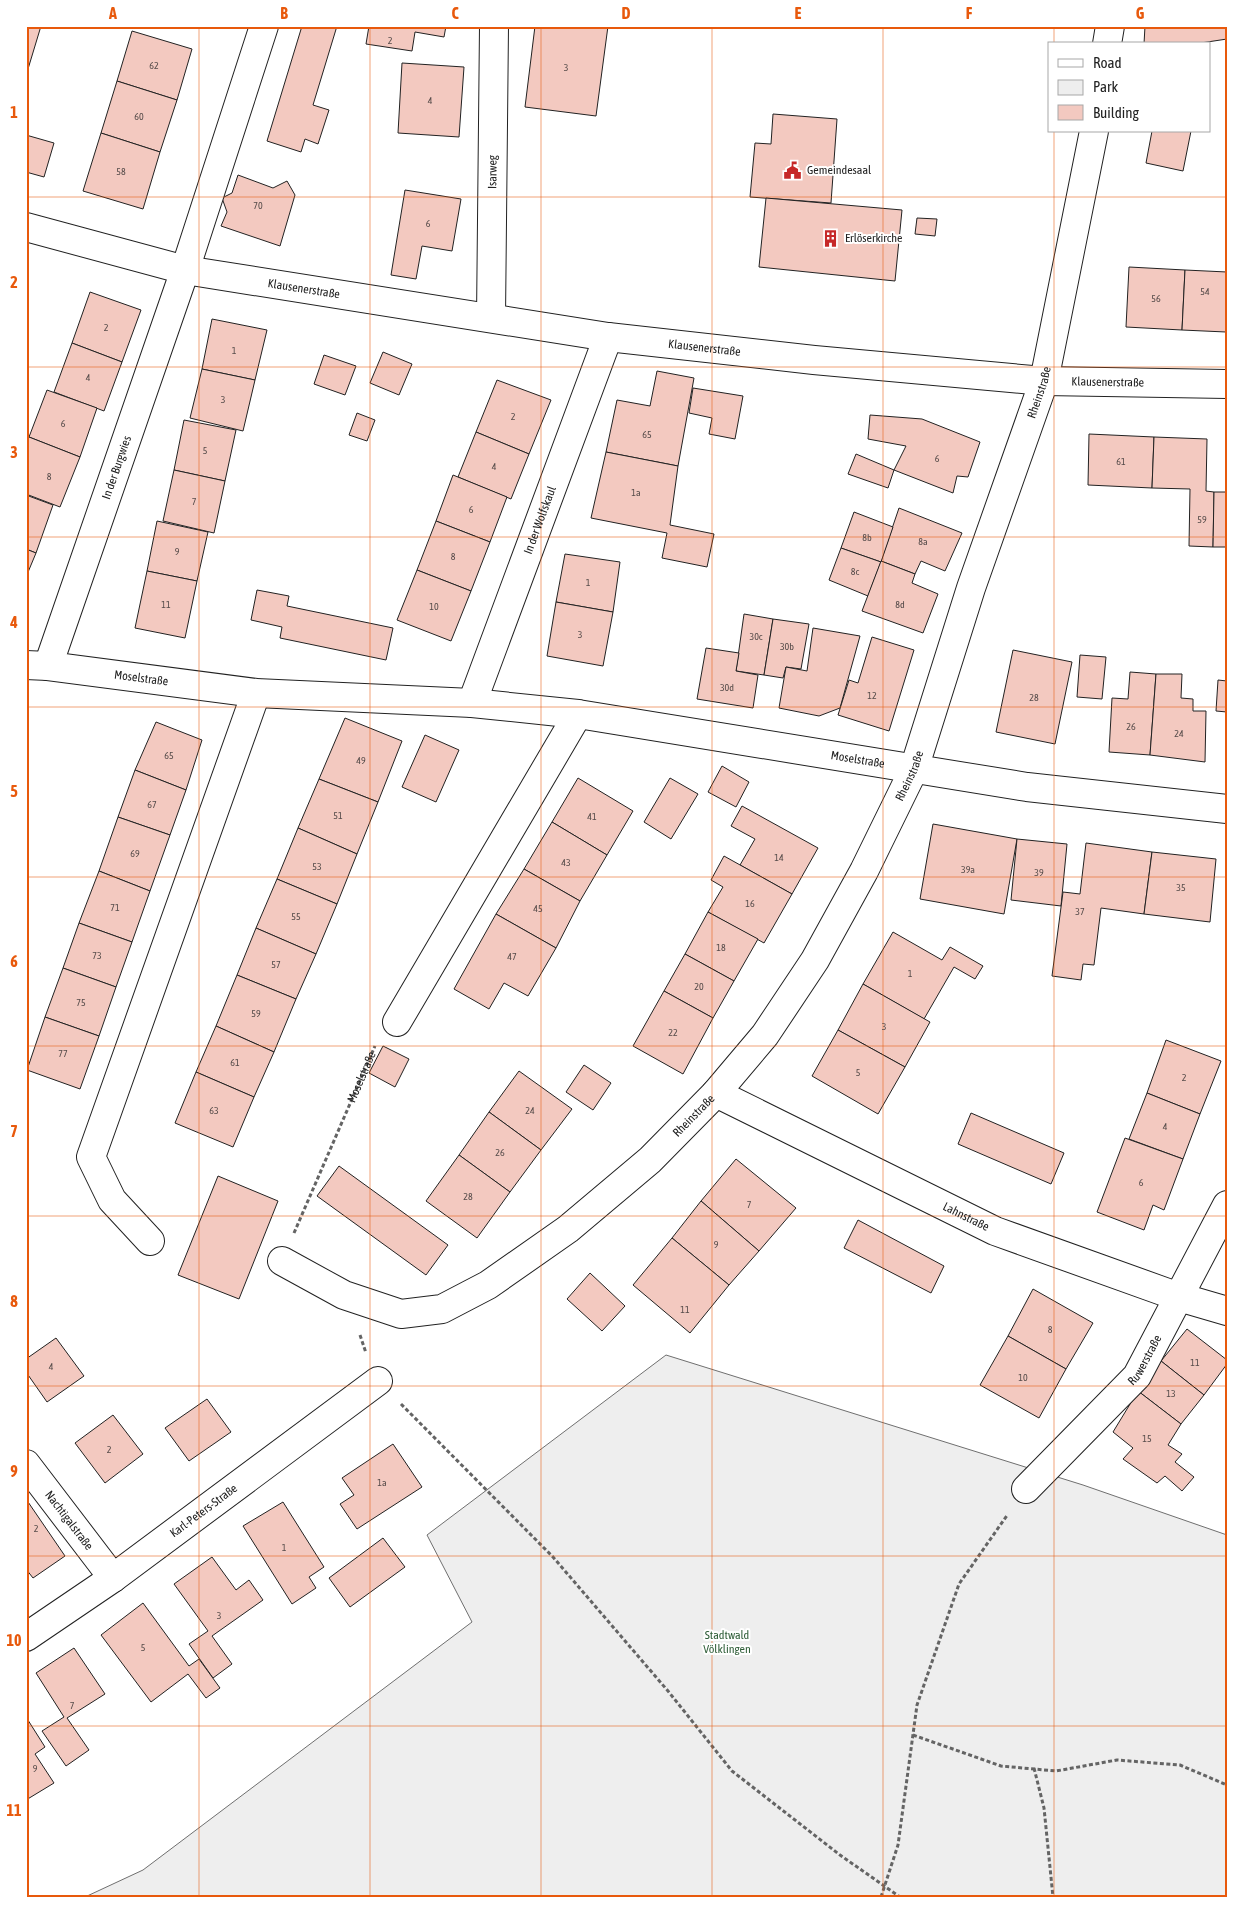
<svg xmlns="http://www.w3.org/2000/svg" width="1253" height="1923" viewBox="0 0 1253 1923" font-family="'Asap Condensed',sans-serif">
	<style>
		.green { fill: #eee; stroke: #6f6f6f }
		.building { fill: #f3c9c0; stroke: #222 }
		.lines { fill: none; stroke-linecap: round; stroke-linejoin: round }
		.minor-casing { stroke: #222; stroke-width: 30 }
		.path { stroke: #646464; stroke-width: 3; stroke-dasharray: 4 2.5; stroke-linecap: butt }
		.minor { stroke: #fff; stroke-width: 28 }
		.grid { fill: none; stroke: #e8590c; stroke-width: 1; stroke-opacity: 0.55 }
		.labels { text-anchor: middle; dominant-baseline: central; stroke-width: 4; stroke-linejoin: round; paint-order: stroke }
		.number-label { font-size: 10px; fill: #564c4a }
		.poi-label { font-size: 12px; fill: #222; stroke: #fff; text-anchor: start }
		.street-label { font-size: 12px; fill: #222; stroke: #fff }
		.park-label { font-size: 12px; fill: #2f5e38; stroke: #fff }
		.neatline { fill: none; stroke: #e8590c; stroke-width: 2 }
		.grid-label { font-size: 16px; text-anchor: middle; font-weight: bold; fill: #e8590c }
	</style>
	<rect width="100%" height="100%" fill="#fff"/>
	<path class="green" d="M666,1355L1083,1485L1227,1535V1897H85L143,1870L472,1622L427,1535Z"/>
	<g class="building">
		<path d="M26,26H41L28,69L26,68Z"/>
		<path d="M302,26H337L313,105L329,110L318,144L305,139L301,152L267,141Z"/>
		<path d="M369,26H446L444,37L415,32L412,51L366,44Z"/>
		<path d="M535,26H608L596,116L525,107Z"/>
		<path d="M1145,26H1225L1227,39L1194,44H1144Z"/>
		<path d="M132,31L192,49L177,100L117,81Z"/>
		<path d="M402,63L464,67L459,137L398,133Z"/>
		<path d="M117,81L177,100L160,152L101,133Z"/>
		<path d="M773,114L837,119L831,203L750,197L755,143L771,144Z"/>
		<path d="M1152,131H1191L1183,171L1146,163Z"/>
		<path d="M101,133L160,152L143,209L83,191Z"/>
		<path d="M26,135L54,143L44,177L26,172Z"/>
		<path d="M238,175L273,188L287,181L295,195L280,246L221,226L227,212L222,198L232,193Z"/>
		<path d="M405,190L461,199L452,251L422,246L416,279L391,275Z"/>
		<path d="M766,198L902,210L895,281L759,267Z"/>
		<path d="M917,218L937,219L935,236L915,234Z"/>
		<path d="M1129,267L1185,270L1182,330L1126,327Z"/>
		<path d="M1185,270L1227,272L1226,332L1182,330Z"/>
		<path d="M90,292L141,310L122,362L72,343Z"/>
		<path d="M212,319L267,330L255,380L202,369Z"/>
		<path d="M72,343L122,362L104,411L54,392Z"/>
		<path d="M383,352L412,364L399,395L370,383Z"/>
		<path d="M324,355L356,366L345,395L314,384Z"/>
		<path d="M202,369L255,380L243,431L190,418Z"/>
		<path d="M657,371L694,378L678,466L606,452L617,400L650,406Z"/>
		<path d="M497,380L551,400L529,454L476,432Z"/>
		<path d="M693,388L743,396L735,439L709,434L712,418L689,413Z"/>
		<path d="M47,390L97,408L80,457L29,437Z"/>
		<path d="M357,413L375,420L367,441L349,435Z"/>
		<path d="M870,415L922,419L980,442L968,477L957,476L953,493L894,470L906,446L868,439Z"/>
		<path d="M184,420L236,430L225,481L174,470Z"/>
		<path d="M476,432L529,454L511,499L458,477Z"/>
		<path d="M1089,434L1154,437L1152,488L1088,485Z"/>
		<path d="M29,437L80,457L60,507L26,494V445Z"/>
		<path d="M1154,437L1207,439L1206,491L1214,492L1213,547L1189,546L1190,489L1152,488Z"/>
		<path d="M606,452L678,466L670,525L714,534L707,567L662,558L667,533L591,518Z"/>
		<path d="M856,454L894,470L888,488L848,474Z"/>
		<path d="M174,470L225,481L214,533L163,521Z"/>
		<path d="M453,475L507,497L490,542L436,521Z"/>
		<path d="M1214,492H1227V547H1213Z"/>
		<path d="M26,495L53,505L36,553L26,549Z"/>
		<path d="M899,508L962,533L945,571L921,561L915,574L881,561Z"/>
		<path d="M854,512L893,527L881,562L841,548Z"/>
		<path d="M157,521L208,532L197,581L147,571Z"/>
		<path d="M436,521L490,542L471,591L417,570Z"/>
		<path d="M841,548L881,562L868,596L829,580Z"/>
		<path d="M26,549L36,553L26,577Z"/>
		<path d="M565,554L620,562L613,612L556,602Z"/>
		<path d="M881,561L915,574L912,583L938,594L923,633L862,611Z"/>
		<path d="M417,570L471,591L451,641L397,620Z"/>
		<path d="M147,571L197,581L185,638L135,628Z"/>
		<path d="M257,590L289,596L287,606L393,628L386,660L280,638L282,627L251,620Z"/>
		<path d="M556,602L613,612L603,666L547,656Z"/>
		<path d="M744,614L773,619L764,675L736,671Z"/>
		<path d="M773,619L809,624L801,669L786,667L783,678L764,675Z"/>
		<path d="M813,628L860,636L840,708L819,716L779,708L786,667L807,671Z"/>
		<path d="M872,637L914,650L889,731L838,715L849,680L858,683Z"/>
		<path d="M706,648L739,653L736,671L758,675L753,708L697,699Z"/>
		<path d="M1013,650L1072,662L1055,744L996,732Z"/>
		<path d="M1080,655L1106,657L1102,699L1077,697Z"/>
		<path d="M1130,672L1156,674L1150,755L1109,752L1112,698L1128,699Z"/>
		<path d="M1156,674H1182L1181,698L1193,699V711H1206L1205,762L1150,755Z"/>
		<path d="M1218,680L1227,681V712L1216,711Z"/>
		<path d="M345,718L402,741L378,802L319,779Z"/>
		<path d="M156,722L202,740L186,790L135,770Z"/>
		<path d="M425,735L459,750L436,802L402,787Z"/>
		<path d="M722,766L749,782L736,807L708,792Z"/>
		<path d="M135,770L186,790L170,835L118,817Z"/>
		<path d="M578,778L633,811L607,855L552,822Z"/>
		<path d="M670,778L698,794L671,839L644,822Z"/>
		<path d="M319,779L378,802L357,854L298,828Z"/>
		<path d="M742,806L818,848L792,894L740,865L755,839L731,826Z"/>
		<path d="M118,817L170,835L150,891L99,871Z"/>
		<path d="M552,822L607,855L580,901L524,869Z"/>
		<path d="M933,824L1017,839L1004,914L920,899Z"/>
		<path d="M298,828L357,854L337,904L277,879Z"/>
		<path d="M1017,839L1067,844L1061,906L1011,900Z"/>
		<path d="M1086,843L1152,852L1144,914L1101,908L1094,965L1083,964L1081,980L1052,976L1063,892L1080,894Z"/>
		<path d="M1152,852L1216,859L1210,922L1144,914Z"/>
		<path d="M724,856L792,894L764,943L708,912L723,887L711,880Z"/>
		<path d="M524,869L580,901L556,948L496,914Z"/>
		<path d="M99,871L150,891L132,942L79,923Z"/>
		<path d="M277,879L337,904L316,954L256,928Z"/>
		<path d="M708,912L758,939L734,981L685,954Z"/>
		<path d="M496,914L556,948L528,996L504,983L489,1009L454,989Z"/>
		<path d="M79,923L132,942L116,987L63,968Z"/>
		<path d="M256,928L316,954L296,999L237,975Z"/>
		<path d="M893,932L942,960L950,947L983,966L975,979L954,967L924,1019L863,984Z"/>
		<path d="M685,954L734,981L713,1018L664,991Z"/>
		<path d="M63,968L116,987L99,1036L45,1017Z"/>
		<path d="M237,975L296,999L274,1052L216,1026Z"/>
		<path d="M863,984L930,1022L905,1067L838,1030Z"/>
		<path d="M664,991L713,1018L683,1074L633,1046Z"/>
		<path d="M45,1017L99,1036L80,1089L27,1070Z"/>
		<path d="M216,1026L274,1052L254,1097L196,1072Z"/>
		<path d="M838,1030L905,1067L878,1114L812,1076Z"/>
		<path d="M1166,1040L1221,1061L1200,1114L1147,1093Z"/>
		<path d="M383,1046L409,1059L395,1087L369,1073Z"/>
		<path d="M584,1065L611,1083L593,1110L566,1092Z"/>
		<path d="M519,1071L572,1109L541,1150L489,1112Z"/>
		<path d="M196,1072L254,1097L233,1147L175,1123Z"/>
		<path d="M1147,1093L1200,1114L1183,1159L1129,1139Z"/>
		<path d="M489,1112L541,1150L510,1192L459,1155Z"/>
		<path d="M971,1113L1064,1153L1051,1184L958,1144Z"/>
		<path d="M1125,1138L1183,1159L1164,1210L1153,1205L1144,1230L1097,1212Z"/>
		<path d="M459,1155L510,1192L477,1238L426,1201Z"/>
		<path d="M736,1159L796,1208L759,1251L701,1201Z"/>
		<path d="M339,1166L448,1245L426,1275L317,1196Z"/>
		<path d="M218,1176L278,1201L239,1299L178,1275Z"/>
		<path d="M701,1201L759,1251L729,1285L672,1238Z"/>
		<path d="M858,1220L944,1266L931,1293L844,1248Z"/>
		<path d="M672,1238L729,1285L690,1333L633,1285Z"/>
		<path d="M590,1273L625,1306L602,1331L567,1299Z"/>
		<path d="M1033,1289L1093,1323L1066,1369L1008,1336Z"/>
		<path d="M1187,1329L1227,1360V1364L1204,1395L1161,1361Z"/>
		<path d="M1008,1336L1066,1369L1039,1418L980,1385Z"/>
		<path d="M56,1338L84,1376L47,1402L26,1372V1359Z"/>
		<path d="M1161,1361L1204,1395L1181,1424L1138,1391Z"/>
		<path d="M1138,1391L1181,1424L1168,1445L1182,1454L1175,1462L1194,1477L1182,1491L1165,1476L1157,1483L1123,1459L1133,1448L1113,1432Z"/>
		<path d="M207,1399L231,1432L189,1461L165,1428Z"/>
		<path d="M113,1415L143,1454L105,1483L75,1443Z"/>
		<path d="M393,1444L422,1487L357,1529L340,1504L354,1495L342,1478Z"/>
		<path d="M26,1499L65,1556L33,1578L26,1569Z"/>
		<path d="M283,1502L324,1567L309,1577L316,1588L292,1604L243,1526Z"/>
		<path d="M383,1538L405,1567L350,1607L329,1578Z"/>
		<path d="M212,1557L236,1590L249,1580L263,1600L212,1636L232,1664L213,1678L189,1644L208,1631L174,1584Z"/>
		<path d="M143,1603L189,1666L199,1659L220,1688L206,1698L188,1674L151,1702L101,1635Z"/>
		<path d="M74,1648L105,1694L67,1718L89,1750L66,1766L42,1731L64,1717L36,1673Z"/>
		<path d="M26,1717L45,1747L35,1754L54,1783L26,1800Z"/>
	</g>
	<g class="lines">
		<defs>
			<g id="minor">
				<path d="M1107,44L1110,26"/>
				<path id="s2" d="M26,227L185,270L608,337L814,360L1044,381L1227,384"/>
				<path id="s3" d="M491,318L494,26"/>
				<path id="s4" d="M26,665L48,666L256,693L472,703L578,714L1027,787L1227,809"/>
				<path id="s5" d="M48,666L185,270L264,26"/>
				<path id="s6" d="M472,703L608,337"/>
				<path d="M397,1022L578,714"/>
				<path id="s7" d="M716,1093L995,1231L1179,1297L1227,1311"/>
				<path d="M150,1241L112,1200L91,1157L256,693"/>
				<path id="s8" d="M282,1261L344,1295L401,1314L442,1309L488,1285L568,1229L650,1160L716,1093L765,1035L815,960L864,871L914,769L971,588L1044,381L1094,131"/>
				<path id="s9" d="M26,1464L113,1578"/>
				<path id="s10" d="M1026,1489L1137,1376L1227,1205"/>
				<path id="s11" d="M26,1637L113,1578L378,1381"/>
			</g>
		</defs>
		<use href="#minor" class="minor-casing"/>
		<g class="path">
			<path id="s1" d="M294,1233L375,1046"/>
			<path d="M360,1335L366,1353"/>
			<path d="M401,1404L553,1557L668,1691L732,1771L840,1855L900,1897"/>
			<path d="M913,1735L1001,1766L1056,1771L1117,1760L1180,1765L1227,1785"/>
			<path d="M1034,1768L1044,1808L1053,1897"/>
			<path d="M881,1897L898,1845L917,1705L959,1584L1008,1514"/>
		</g>
		<use href="#minor" class="minor"/>
	</g>
	<path class="grid" d="M199,26V1897M370,26V1897M541,26V1897M712,26V1897M883,26V1897M1054,26V44M1054,131V1897M26,197H1227M26,367H1227M26,537H1227M26,707H1227M26,877H1227M26,1046H1227M26,1216H1227M26,1386H1227M26,1556H1227M26,1726H1227"/>
	<defs>
		<symbol id="civic-bare" viewBox="-9 -9 18 18"><path d="M-.6-6.5H3V-4.5H.6V-3L4-1V1h2V6H-6V1h2V-1L-.6-3ZM-1.2 2.5V6h2.4V2.5Z" fill="#c62828" stroke="#fff" stroke-width="2.5" paint-order="stroke"/></symbol>
		<symbol id="building-bare" viewBox="-9 -9 18 18"><path d="M-4-6H4V6H1V3H-1V6H-4ZM-2.5-4.3h1.7v1.8h-1.7ZM.8-4.3h1.7v1.8H.8ZM-2.5-1h1.7V.8h-1.7ZM.8-1h1.7V.8H.8Z" fill="#c62828" stroke="#fff" stroke-width="2.5" paint-order="stroke"/></symbol>
	</defs>
	<g fill-rule="evenodd">
		<use href="#civic-bare" x="780" y="158" width="25" height="25"/>
		<use href="#building-bare" x="818" y="226" width="25" height="25"/>
	</g>
	<g class="labels">
		<g class="number-label">
			<text x="390" y="40">2</text>
			<text x="154" y="65">62</text>
			<text x="566" y="67">3</text>
			<text x="430" y="100">4</text>
			<text x="139" y="116">60</text>
			<text x="121" y="171">58</text>
			<text x="258" y="205">70</text>
			<text x="428" y="223">6</text>
			<text x="1205" y="291">54</text>
			<text x="1156" y="298">56</text>
			<text x="106" y="327">2</text>
			<text x="234" y="350">1</text>
			<text x="88" y="377">4</text>
			<text x="223" y="399">3</text>
			<text x="513" y="416">2</text>
			<text x="63" y="423">6</text>
			<text x="647" y="434">65</text>
			<text x="205" y="450">5</text>
			<text x="937" y="458">6</text>
			<text x="1121" y="461">61</text>
			<text x="494" y="466">4</text>
			<text x="49" y="476">8</text>
			<text x="636" y="492">1a</text>
			<text x="194" y="501">7</text>
			<text x="471" y="509">6</text>
			<text x="1202" y="519">59</text>
			<text x="867" y="537">8b</text>
			<text x="923" y="541">8a</text>
			<text x="177" y="551">9</text>
			<text x="453" y="556">8</text>
			<text x="855" y="571">8c</text>
			<text x="588" y="582">1</text>
			<text x="166" y="604">11</text>
			<text x="900" y="604">8d</text>
			<text x="434" y="606">10</text>
			<text x="580" y="634">3</text>
			<text x="756" y="636">30c</text>
			<text x="787" y="646">30b</text>
			<text x="727" y="687">30d</text>
			<text x="872" y="695">12</text>
			<text x="1034" y="697">28</text>
			<text x="1131" y="726">26</text>
			<text x="1179" y="733">24</text>
			<text x="169" y="755">65</text>
			<text x="361" y="760">49</text>
			<text x="152" y="804">67</text>
			<text x="338" y="815">51</text>
			<text x="592" y="816">41</text>
			<text x="135" y="853">69</text>
			<text x="779" y="857">14</text>
			<text x="566" y="862">43</text>
			<text x="317" y="866">53</text>
			<text x="968" y="869">39a</text>
			<text x="1039" y="872">39</text>
			<text x="1181" y="887">35</text>
			<text x="750" y="903">16</text>
			<text x="115" y="907">71</text>
			<text x="538" y="908">45</text>
			<text x="1080" y="911">37</text>
			<text x="296" y="916">55</text>
			<text x="721" y="947">18</text>
			<text x="97" y="955">73</text>
			<text x="512" y="956">47</text>
			<text x="276" y="964">57</text>
			<text x="910" y="973">1</text>
			<text x="699" y="986">20</text>
			<text x="81" y="1002">75</text>
			<text x="256" y="1013">59</text>
			<text x="884" y="1026">3</text>
			<text x="673" y="1032">22</text>
			<text x="63" y="1053">77</text>
			<text x="235" y="1062">61</text>
			<text x="858" y="1072">5</text>
			<text x="1184" y="1077">2</text>
			<text x="214" y="1110">63</text>
			<text x="530" y="1110">24</text>
			<text x="1165" y="1126">4</text>
			<text x="500" y="1152">26</text>
			<text x="1141" y="1182">6</text>
			<text x="468" y="1196">28</text>
			<text x="749" y="1204">7</text>
			<text x="716" y="1244">9</text>
			<text x="685" y="1309">11</text>
			<text x="1050" y="1329">8</text>
			<text x="1195" y="1362">11</text>
			<text x="51" y="1366">4</text>
			<text x="1023" y="1377">10</text>
			<text x="1171" y="1393">13</text>
			<text x="1147" y="1438">15</text>
			<text x="109" y="1449">2</text>
			<text x="382" y="1482">1a</text>
			<text x="36" y="1528">2</text>
			<text x="284" y="1547">1</text>
			<text x="219" y="1615">3</text>
			<text x="143" y="1647">5</text>
			<text x="72" y="1705">7</text>
			<text x="35" y="1768">9</text>
		</g>
		<g class="poi-label">
			<text x="807" y="170">Gemeindesaal</text>
			<text x="845" y="238">Erlöserkirche</text>
		</g>
		<g class="street-label">
			<text stroke="none"><textPath href="#s3" startOffset="146">Isarweg</textPath></text>
			<text stroke="none"><textPath href="#s2" startOffset="285">Klausenerstraße</textPath></text>
			<text stroke="none"><textPath href="#s2" startOffset="690">Klausenerstraße</textPath></text>
			<text stroke="none"><textPath href="#s2" startOffset="1095">Klausenerstraße</textPath></text>
			<text stroke="none"><textPath href="#s8" startOffset="1301">Rheinstraße</textPath></text>
			<text stroke="none"><textPath href="#s5" startOffset="210">In der Burgwies</textPath></text>
			<text stroke="none"><textPath href="#s6" startOffset="195">In der Wolfskaul</textPath></text>
			<text stroke="none"><textPath href="#s4" startOffset="116">Moselstraße</textPath></text>
			<text stroke="none"><textPath href="#s4" startOffset="838">Moselstraße</textPath></text>
			<text stroke="none"><textPath href="#s8" startOffset="896">Rheinstraße</textPath></text>
			<text stroke="none"><textPath href="#s1" startOffset="170">Moselstraße</textPath></text>
			<text stroke="none"><textPath href="#s8" startOffset="491">Rheinstraße</textPath></text>
			<text stroke="none"><textPath href="#s7" startOffset="279">Lahnstraße</textPath></text>
			<text stroke="none"><textPath href="#s10" startOffset="176">Ruwerstraße</textPath></text>
			<text stroke="none"><textPath href="#s11" startOffset="218">Karl-Peters-Straße</textPath></text>
			<text stroke="none"><textPath href="#s9" startOffset="71">Nachtigalstraße</textPath></text>
		</g>
		<g class="park-label">
			<text x="727" y="1635">Stadtwald<tspan x="727" dy="14">Völklingen</tspan></text>
		</g>
	</g>
	<rect width="1253" height="1923" fill="none" stroke="#ffffff" stroke-width="55"/>
	<rect x="1048" y="42" width="162" height="90" fill="#ffffff" stroke="#a7a7a7"/>
	<rect x="1058" y="59" width="25" height="8" fill="#ffffff" stroke="#a7a7a7"/>
	<text x="1093" y="68" font-size="15" fill="#222222">Road</text>
	<rect x="1058" y="80" width="25" height="15" fill="#eeeeee" stroke="#a7a7a7"/>
	<text x="1093" y="92" font-size="15" fill="#222222">Park</text>
	<rect x="1058" y="105" width="25" height="15" fill="#f3c9c0" stroke="#a7a7a7"/>
	<text x="1093" y="118" font-size="15" fill="#222222">Building</text>
	<rect x="28" y="28" width="1198" height="1868" class="neatline"/>
	<g class="grid-label">
		<text x="113" y="19">A</text>
		<text x="284" y="19">B</text>
		<text x="455" y="19">C</text>
		<text x="626" y="19">D</text>
		<text x="798" y="19">E</text>
		<text x="969" y="19">F</text>
		<text x="1140" y="19">G</text>
		<text x="14" y="118">1</text>
		<text x="14" y="288">2</text>
		<text x="14" y="458">3</text>
		<text x="14" y="628">4</text>
		<text x="14" y="797">5</text>
		<text x="14" y="967">6</text>
		<text x="14" y="1137">7</text>
		<text x="14" y="1307">8</text>
		<text x="14" y="1477">9</text>
		<text x="14" y="1646">10</text>
		<text x="14" y="1816">11</text>
	</g>
</svg>
